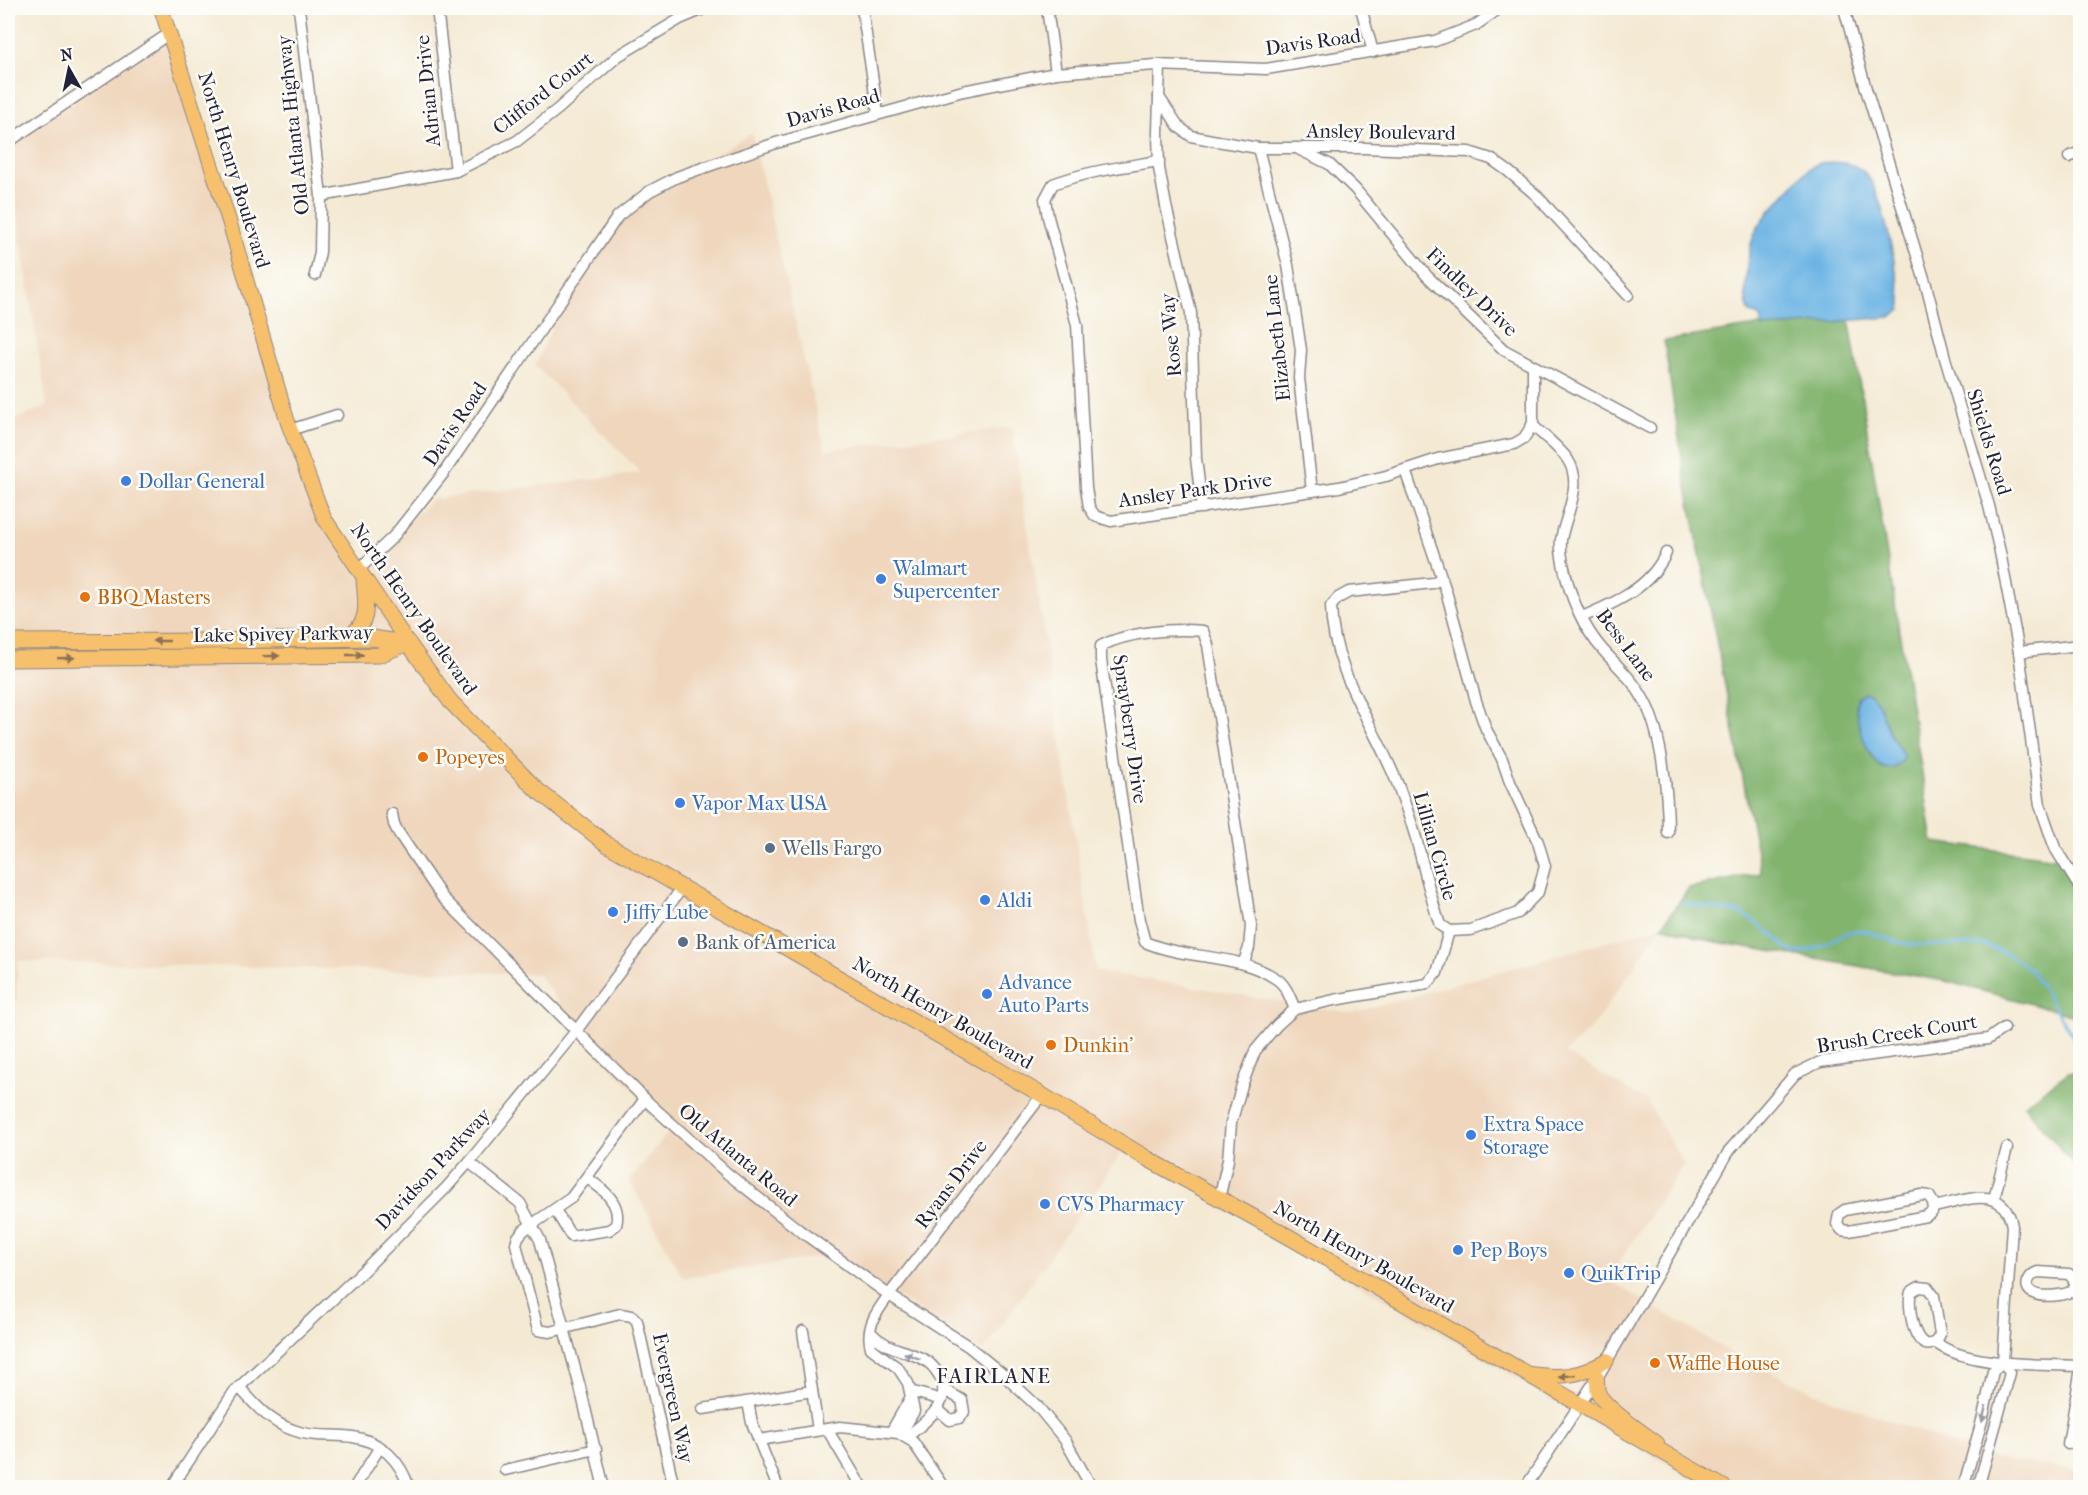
<svg xmlns="http://www.w3.org/2000/svg" width="2088" height="1495" viewBox="0 0 2088 1495" font-family="'IM FELL French Canon',serif">
	<style>
		.built { fill: #efd6bc }
		.forest { fill: #82b46e; stroke: #526b54; stroke-width: 1.5 }
		.water { fill: #6cb4e4; stroke: #476b90; stroke-width: 1.5 }
		.lines { fill: none; stroke-linecap: round; stroke-linejoin: round }
		.stream { stroke: #6cb4e4; stroke-width: 3 }
		.minor-casing { stroke: #8b8688; stroke-width: 13 }
		.major-casing { stroke: #8b8688; stroke-width: 16 }
		.highway-casing { stroke: #8b8688; stroke-width: 17 }
		.minor { stroke: #fff; stroke-width: 10 }
		.major { stroke: #f7c06c; stroke-width: 14 }
		.highway { stroke: #f7c06c; stroke-width: 15 }
		.oneway { fill: #8c7154 }
		.oneway2 { fill: #9c9ca7 }
		.shop-dot { fill: #3f7fe0; stroke: #fdfcf7; stroke-width: 2 }
		.food-dot { fill: #e8710a; stroke: #fdfcf7; stroke-width: 2 }
		.service-dot { fill: #5c6f8a; stroke: #fdfcf7; stroke-width: 2 }
		.labels { text-anchor: middle; dominant-baseline: central; stroke-width: 5; stroke-linejoin: round; paint-order: stroke }
		.street-label { font-size: 20px; fill: #22223b; stroke: #fdfcf7 }
		.shop-label { font-size: 20px; fill: #366cbe; stroke: #fdfcf7; text-anchor: start }
		.food-label { font-size: 20px; fill: #c56008; stroke: #fdfcf7; text-anchor: start }
		.service-label { font-size: 20px; fill: #4e5e75; stroke: #fdfcf7; text-anchor: start }
		.neighbourhood-label { font-size: 21px; letter-spacing: 1.5px; fill: #22223b; stroke: #fdfcf7 }
	</style>
	<rect width="100%" height="100%" fill="#fdfcf7"/>
	<filter id="ink" filterUnits="userSpaceOnUse"><feTurbulence type="fractalNoise" baseFrequency=".0167" numOctaves="2"/><feDisplacementMap in="SourceGraphic" scale="12" xChannelSelector="R" yChannelSelector="G"/><feConvolveMatrix kernelMatrix="1 2 1 2 8 2 1 2 1" color-interpolation-filters="sRGB"/></filter>
	<filter id="wash" filterUnits="userSpaceOnUse"><feTurbulence type="fractalNoise" baseFrequency=".008" numOctaves="4" result="noise"/><feDisplacementMap in="SourceGraphic" scale="24" xChannelSelector="R" yChannelSelector="G"/><feGaussianBlur stdDeviation="1.35" result="paint"/><feColorMatrix in="noise" values="0 0 0 0 0 0 0 0 0 0 0 0 0 0 0 0 0 1.4 0 .05"/><feComposite in="paint" operator="in"/></filter>
	<g filter="url(#wash)">
		<rect width="100%" height="100%" fill="#f4ead4"/>
		<path class="built" d="M176,33L311,494L357,572L432,499L641,473L535,365L583,263L638,200L752,133L825,450L1012,427L1096,971L1352,1013L1662,926L1593,1026L1565,1053L1646,1100L1684,1164L1608,1279L1736,1356L1825,1397L1995,1459L2080,1470V1487H1706L1671,1466L1554,1402L1399,1307L1335,1273L1249,1213L1123,1151L983,1352L833,1255L683,1278L629,1180L672,1128L588,1044L538,974L18,961L13,1058L8,1059V422L47,406L8,157V145Z"/>
		<g class="forest">
			<path d="M1848,311L1933,842L2080,861V1017L1945,981L1711,941L1662,926L1689,888L1761,873L1684,471L1664,341Z"/>
			<path d="M2069,1072H2080V1172L2024,1105Z"/>
		</g>
		<g class="water">
			<path d="M1820,163C1834,161 1853,162 1864,172C1884,189 1896,275 1902,303L1901,310L1891,317L1763,328L1759,316L1750,313C1745,302 1745,293 1746,281C1749,231 1757,225 1790,189C1799,179 1806,168 1820,163Z"/>
			<path d="M1865,693L1872,695L1878,703L1890,734L1903,754V760L1896,767C1891,769 1887,770 1882,767C1867,759 1851,712 1858,696Z"/>
		</g>
		<g class="lines">
			<path class="stream" d="M1681,903L1742,913L1773,935L1784,946L1795,953L1815,949L1848,932L1862,930L1897,942L1915,945H1985L2005,953L2031,970L2080,1048"/>
		</g>
	</g>
	<g filter="url(#ink)">
		<g class="lines">
			<defs>
				<g id="minor">
					<path d="M299,8L321,196L320,252L315,275"/>
					<path d="M437,8L456,171"/>
					<path d="M862,8L878,114"/>
					<path d="M1047,8L1056,73"/>
					<path d="M1361,8L1373,52"/>
					<path d="M1844,8L1866,89L1926,285L1945,358L1989,506L2000,552L2019,652L2040,805L2055,848L2080,888"/>
					<path d="M1160,65L1158,132L1159,168L1166,206L1191,313L1196,458L1202,508"/>
					<path d="M1159,97L1179,127L1191,136L1217,141L1258,148H1364L1469,152L1491,159L1508,171L1536,195L1628,295"/>
					<path d="M8,142L170,33"/>
					<path d="M1258,148L1288,265L1301,350L1299,378L1312,491"/>
					<path d="M1300,150L1329,164L1355,189L1427,276L1504,350L1650,428"/>
					<path d="M2069,157L2080,152"/>
					<path d="M1159,161C1123,167 1087,171 1053,184L1045,199L1048,217L1077,325L1086,488L1089,507L1095,516L1111,521L1339,487L1386,476L1438,459L1514,444L1524,438L1533,424V366"/>
					<path d="M321,196L456,171L517,141L558,109L618,56L680,19L706,8"/>
					<path d="M1532,425C1544,436 1559,447 1568,460C1584,485 1565,515 1561,540C1560,549 1562,559 1564,568C1570,596 1583,628 1603,650C1616,665 1631,677 1641,695C1662,728 1668,794 1668,833"/>
					<path d="M290,430L337,415"/>
					<path d="M1405,470L1446,591L1476,701L1486,729L1502,759L1510,782L1538,842L1545,866L1538,892L1518,913L1471,930L1449,931L1440,925C1431,899 1425,872 1418,846C1413,825 1405,805 1398,785C1375,726 1332,671 1331,606L1338,598L1349,592L1433,583L1441,578"/>
					<path d="M358,570L393,537L443,474L618,216L650,191L677,177L694,171L776,143L963,91L1056,73L1155,65L1266,69L1435,41L1476,25L1500,8"/>
					<path d="M1582,617C1615,603 1650,588 1666,553"/>
					<path d="M2019,652L2080,645"/>
					<path d="M392,814L394,824L398,832L442,897L651,1105L728,1174L799,1230L889,1295L968,1346L1006,1377L1038,1407L1065,1440L1092,1488"/>
					<path d="M1243,964L1249,948L1251,926L1208,645L1203,631C1173,628 1127,632 1101,646V660L1139,920L1145,942C1186,960 1237,953 1275,978C1286,984 1290,998 1295,1009"/>
					<path d="M645,1099L571,1198L524,1230L518,1237L516,1244L538,1330L550,1332L620,1314L632,1316L637,1321L674,1488"/>
					<path d="M469,1162L520,1203L540,1240L580,1387L604,1488"/>
					<path d="M1922,1195L1929,1196L1934,1204L1932,1212L1926,1216L1849,1231L1842,1230L1837,1224L1839,1214L1845,1210Z"/>
					<path d="M1219,1199L1228,1160L1231,1123L1242,1085L1255,1051L1277,1025L1295,1009L1334,1000L1427,984L1437,973L1449,931"/>
					<path d="M1994,1199L2007,1148"/>
					<path d="M1934,1207C1964,1201 2004,1182 2012,1226L2003,1361L2010,1373L1978,1488"/>
					<path d="M555,1210L571,1236L609,1230L616,1225C622,1203 603,1189 587,1178"/>
					<path d="M2038,1272L2069,1274L2074,1280V1289C2068,1296 2042,1298 2033,1293C2022,1287 2029,1275 2038,1272Z"/>
					<path d="M1919,1287L1928,1288L1934,1296L1940,1334C1938,1339 1936,1343 1931,1344C1913,1349 1907,1303 1911,1292Z"/>
					<path d="M803,1331L818,1430"/>
					<path d="M870,1332C889,1352 908,1349 928,1362C934,1367 939,1374 942,1381C950,1406 923,1423 907,1437"/>
					<path d="M1935,1342C1965,1367 2042,1364 2080,1366"/>
					<path d="M239,1387C255,1405 270,1422 293,1430C313,1438 332,1434 353,1437C381,1441 401,1461 409,1488"/>
					<path d="M910,1391L942,1400"/>
					<path d="M748,1402L752,1423L778,1488"/>
					<path d="M703,1409L812,1391"/>
					<path d="M937,1409L950,1420L959,1418L964,1412L962,1400L943,1389"/>
					<path d="M827,1429L858,1481L865,1488"/>
					<path d="M891,1432L911,1397"/>
					<path d="M901,1434L914,1411L908,1383L898,1368L871,1348C865,1327 877,1311 889,1295L1042,1095"/>
					<path d="M759,1440L840,1427L898,1433L913,1442L944,1488"/>
					<path d="M2068,1444L2080,1374"/>
					<path d="M505,1470L596,1449"/>
					<path d="M171,1488L234,1392L366,1268L446,1188L469,1162L576,1031L682,888"/>
					<path d="M354,1488L380,1447"/>
					<path d="M1525,1488L1597,1378L1729,1151L1795,1074L1820,1062L1988,1039L2004,1028"/>
					<path d="M1963,1488L1983,1417L1993,1371L2003,1361"/>
				</g>
				<g id="major">
					<path d="M161,8L229,221L288,423L324,518L408,643"/>
					<path d="M1529,1374C1559,1378 1581,1377 1607,1360"/>
					<path d="M1597,1378C1597,1382 1597,1388 1598,1392C1604,1408 1643,1432 1657,1443"/>
				</g>
				<g id="highway">
					<path d="M347,638C371,623 366,604 364,580"/>
					<path d="M8,642L216,641L372,638L405,643"/>
					<path d="M408,643L450,701L537,790L608,845L1042,1095L1148,1159L1284,1234L1725,1488"/>
					<path d="M8,659L379,655L408,643"/>
				</g>
			</defs>
			<use href="#minor" class="minor-casing"/>
			<use href="#major" class="major-casing"/>
			<use href="#highway" class="highway-casing"/>
			<use href="#minor" class="minor"/>
			<use href="#major" class="major"/>
			<use href="#highway" class="highway"/>
		</g>
		<defs><path id="oneway-solid" d="M-6-.8H1V-3.2L6.5 0L1 3.2V.8H-6Z" transform="scale(1.5)"/></defs>
		<g class="oneway">
			<use href="#oneway-solid" transform="translate(161 641) rotate(180)"/>
			<use href="#oneway-solid" transform="translate(355 655)"/>
			<use href="#oneway-solid" transform="translate(271 656) rotate(-1)"/>
			<use href="#oneway-solid" transform="translate(66 658) rotate(-1)"/>
			<use href="#oneway-solid" transform="translate(1567 1376) rotate(173)"/>
		</g>
		<g class="oneway2">
			<use href="#oneway-solid" transform="translate(912 1356) rotate(-160)"/>
			<use href="#oneway-solid" transform="translate(1984 1414) rotate(104)"/>
		</g>
	</g>
	<g class="shop-dot">
		<circle cx="126" cy="481" r="6"/>
		<circle cx="881" cy="579" r="6"/>
		<circle cx="680" cy="803" r="6"/>
		<circle cx="985" cy="900" r="6"/>
		<circle cx="613" cy="912" r="6"/>
		<circle cx="987" cy="994" r="6"/>
		<circle cx="1471" cy="1135" r="6"/>
		<circle cx="1045" cy="1204" r="6"/>
		<circle cx="1458" cy="1250" r="6"/>
		<circle cx="1569" cy="1273" r="6"/>
	</g>
	<g class="food-dot">
		<circle cx="85" cy="597" r="6"/>
		<circle cx="423" cy="757" r="6"/>
		<circle cx="1051" cy="1045" r="6"/>
		<circle cx="1655" cy="1363" r="6"/>
	</g>
	<g class="service-dot">
		<circle cx="770" cy="848" r="6"/>
		<circle cx="683" cy="942" r="6"/>
	</g>
	<g class="labels">
		<g class="street-label">
			<text transform="translate(1313 42) rotate(-8)">Davis Road</text>
			<text transform="translate(428 91) rotate(-96)">Adrian Drive</text>
			<text transform="translate(543 93) rotate(-38)">Clifford Court</text>
			<text transform="translate(833 108) rotate(-16)">Davis Road</text>
			<text transform="translate(293 125) rotate(-96)">Old Atlanta Highway</text>
			<text transform="translate(1381 132) rotate(1)">Ansley Boulevard</text>
			<text transform="translate(234 170) rotate(73)">North Henry Boulevard</text>
			<text transform="translate(1472 292) rotate(44)">Findley Drive</text>
			<text transform="translate(1171 335) rotate(-95)">Rose Way</text>
			<text transform="translate(1277 338) rotate(-96)">Elizabeth Lane</text>
			<text transform="translate(455 424) rotate(-56)">Davis Road</text>
			<text transform="translate(1989 442) rotate(73)">Shields Road</text>
			<text transform="translate(1195 490) rotate(-8)">Ansley Park Drive</text>
			<text transform="translate(414 609) rotate(55)">North Henry Boulevard</text>
			<text transform="translate(283 634) rotate(-1)">Lake Spivey Parkway</text>
			<text transform="translate(1626 645) rotate(53)">Bess Lane</text>
			<text transform="translate(1130 729) rotate(82)">Sprayberry Drive</text>
			<text transform="translate(1435 846) rotate(74)">Lillian Circle</text>
			<text transform="translate(943 1013) rotate(30)">North Henry Boulevard</text>
			<text transform="translate(1897 1034) rotate(-9)">Brush Creek Court</text>
			<text transform="translate(738 1155) rotate(40)">Old Atlanta Road</text>
			<text transform="translate(433 1169) rotate(-47)">Davidson Parkway</text>
			<text transform="translate(951 1184) rotate(-53)">Ryans Drive</text>
			<text transform="translate(1364 1257) rotate(30)">North Henry Boulevard</text>
			<text transform="translate(673 1398) rotate(78)">Evergreen Way</text>
		</g>
		<g class="shop-label">
			<text x="138" y="481">Dollar General</text>
			<text x="893" y="568">Walmart<tspan x="893" dy="23">Supercenter</tspan></text>
			<text x="692" y="803">Vapor Max USA</text>
			<text x="997" y="900">Aldi</text>
			<text x="625" y="912">Jiffy Lube</text>
			<text x="999" y="982">Advance<tspan x="999" dy="23">Auto Parts</tspan></text>
			<text x="1483" y="1124">Extra Space<tspan x="1483" dy="23">Storage</tspan></text>
			<text x="1057" y="1204">CVS Pharmacy</text>
			<text x="1470" y="1250">Pep Boys</text>
			<text x="1581" y="1273">QuikTrip</text>
		</g>
		<g class="food-label">
			<text x="97" y="597">BBQ Masters</text>
			<text x="435" y="757">Popeyes</text>
			<text x="1063" y="1045">Dunkin'</text>
			<text x="1667" y="1363">Waffle House</text>
		</g>
		<g class="service-label">
			<text x="782" y="848">Wells Fargo</text>
			<text x="695" y="942">Bank of America</text>
		</g>
		<g class="neighbourhood-label">
			<text x="994" y="1376">FAIRLANE</text>
		</g>
	</g>
	<rect width="2088" height="1495" fill="none" stroke="#fdfcf7" stroke-width="30"/>
	<g transform="translate(69 69) rotate(351)" stroke="#fdfcf7" stroke-width="4.5" paint-order="stroke">
	<path d="M0-4.5L10 22L0 15L-10 22Z" fill="#22223b"/>
	<text y="-9" font-size="16" font-weight="bold" text-anchor="middle" fill="#22223b">N</text>
	</g>
</svg>
